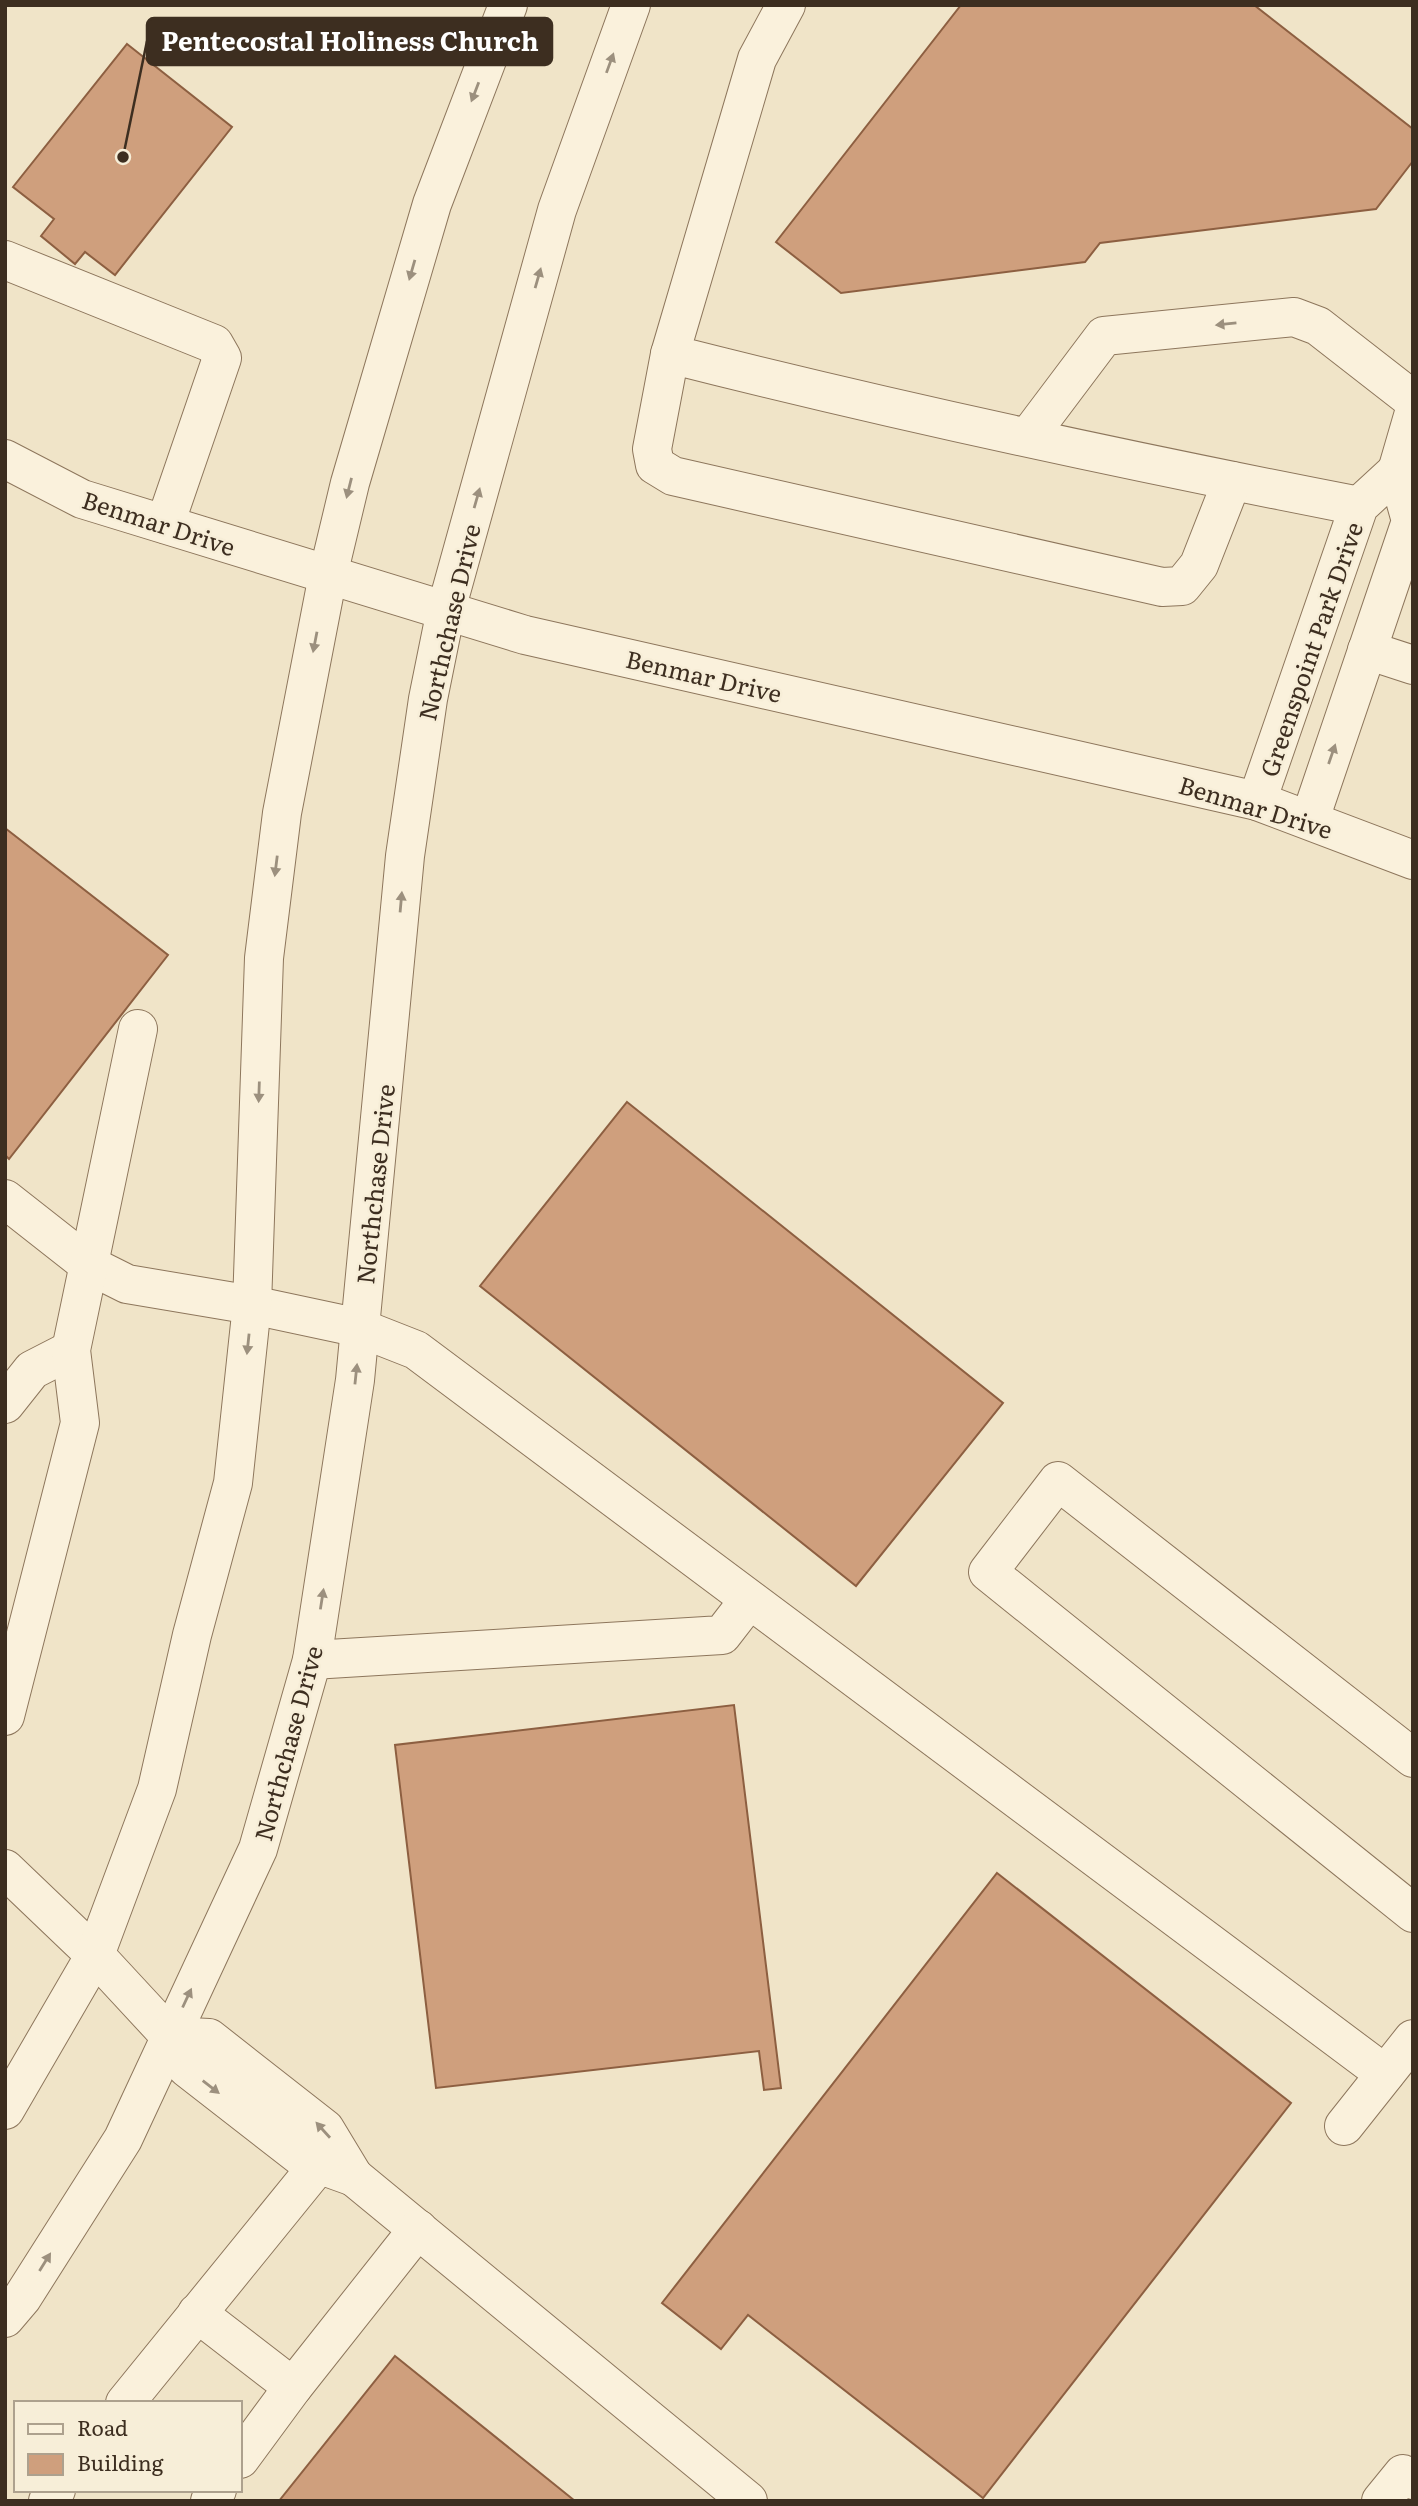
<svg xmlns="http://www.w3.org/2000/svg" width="1418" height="2506" viewBox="0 0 1418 2506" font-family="Literata,serif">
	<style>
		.building { fill: #cf9f7d; stroke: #8d5f41; stroke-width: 2 }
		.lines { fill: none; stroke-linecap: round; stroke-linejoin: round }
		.minor-casing { stroke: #8d765c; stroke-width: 40 }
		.minor { stroke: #faf1dc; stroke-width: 38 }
		.oneway { fill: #9c907e }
		.labels { text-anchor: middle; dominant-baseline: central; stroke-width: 5; stroke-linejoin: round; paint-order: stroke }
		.street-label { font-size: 24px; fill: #3d2e20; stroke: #f7eed8 }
		.leader { fill: none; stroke: #3d2e20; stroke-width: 2.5 }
		.callout-dot { fill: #3d2e20; stroke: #f7eed8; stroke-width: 2.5 }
		.callout { fill: #3d2e20; stroke: #3d2e20; stroke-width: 2.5 }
		.callout-label { font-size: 26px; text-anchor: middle; font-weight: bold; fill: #fff }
	</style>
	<rect width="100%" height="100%" fill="#f0e4c8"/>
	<g class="building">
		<path d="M961,5H1254L1413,129V161L1376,209L1100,243L1085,262L841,293L776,242Z"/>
		<path d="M127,44L232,127L115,275L85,252L75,264L41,236L54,219L13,187Z"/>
		<path d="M5,828L168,955L9,1159L5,1155Z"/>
		<path d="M627,1102L1003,1403L856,1586L480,1286Z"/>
		<path d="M734,1705L781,2088L764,2090L759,2051L436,2088L395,1745Z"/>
		<path d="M997,1873L1291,2103L983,2498L748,2315L721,2349L662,2303Z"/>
		<path d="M395,2356L575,2501H279Z"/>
	</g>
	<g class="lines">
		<defs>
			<g id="minor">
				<path d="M786,5L757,59L670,354C898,412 1128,461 1359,506"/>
				<path d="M5,260L214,344L222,358L165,524"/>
				<path d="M670,354L652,449L655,465L673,476L1162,587L1182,586L1199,565L1232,481"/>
				<path d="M1028,437L1104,336L1294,317L1318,326L1413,400"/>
				<path d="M5,459L82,499L525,635L1257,801L1413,860"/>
				<path d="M1397,471L1413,416"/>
				<path d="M1367,650L1413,665"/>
				<path d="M1257,801L1359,506L1397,471L1411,521L1310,819"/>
				<path d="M5,1199L89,1265L127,1284L252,1305L360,1328L416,1350L1385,2074"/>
				<path d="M5,1404L32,1370L71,1350"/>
				<path d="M312,1660L722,1635L749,1600"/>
				<path d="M5,1716L80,1423L71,1350L138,1029"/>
				<path d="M1413,1758L1058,1481L988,1572L1413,1913"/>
				<path d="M5,1869L95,1955L170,2036L187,2068L304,2159L354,2177L325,2129L209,2038L170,2036"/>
				<path d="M5,2110L95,1955L157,1789L192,1635L233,1483L252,1305L264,958L282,813L328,575L350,483L432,204L508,5"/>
				<path d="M1344,2126L1413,2039"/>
				<path d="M354,2177L748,2501"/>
				<path d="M197,2313L293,2387"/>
				<path d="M5,2318L22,2298L123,2139L258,1849L312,1660L355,1380L405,856L428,699L446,610L557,210L631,5"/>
				<path d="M125,2403L319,2164"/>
				<path d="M240,2459L293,2387L418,2229"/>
				<path d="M48,2501L56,2490"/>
				<path d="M210,2501L217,2490"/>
				<path d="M1381,2501L1403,2474L1413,2480"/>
			</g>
		</defs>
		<use href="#minor" class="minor-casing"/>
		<use href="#minor" class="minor"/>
	</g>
	<defs><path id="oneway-solid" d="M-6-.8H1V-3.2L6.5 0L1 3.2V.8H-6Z" transform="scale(1.75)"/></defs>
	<g class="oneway">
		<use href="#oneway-solid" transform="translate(610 63) rotate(-70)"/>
		<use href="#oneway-solid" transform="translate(475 92) rotate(111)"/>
		<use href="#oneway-solid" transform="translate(412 270) rotate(106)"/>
		<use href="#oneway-solid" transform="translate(538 278) rotate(-74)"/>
		<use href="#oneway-solid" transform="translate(1226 324) rotate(174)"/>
		<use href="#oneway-solid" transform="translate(349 488) rotate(104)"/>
		<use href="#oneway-solid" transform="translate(477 498) rotate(-74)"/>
		<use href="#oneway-solid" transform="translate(315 642) rotate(101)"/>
		<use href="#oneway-solid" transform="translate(1332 754) rotate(-71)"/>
		<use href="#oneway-solid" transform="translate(276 866) rotate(97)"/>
		<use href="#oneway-solid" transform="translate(401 902) rotate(-85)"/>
		<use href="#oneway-solid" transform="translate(259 1092) rotate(92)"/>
		<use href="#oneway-solid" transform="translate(248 1344) rotate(96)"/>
		<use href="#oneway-solid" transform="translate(356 1374) rotate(-84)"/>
		<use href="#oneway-solid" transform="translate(322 1599) rotate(-81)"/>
		<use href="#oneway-solid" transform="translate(187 1998) rotate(-65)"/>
		<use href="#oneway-solid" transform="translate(211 2087) rotate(38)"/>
		<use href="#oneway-solid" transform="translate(323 2130) rotate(-132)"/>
		<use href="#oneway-solid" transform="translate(45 2262) rotate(-58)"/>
	</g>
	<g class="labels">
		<g class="street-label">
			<text transform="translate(159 522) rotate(18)">Benmar Drive</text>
			<text transform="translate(448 622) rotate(-77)">Northchase Drive</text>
			<text transform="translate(1310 649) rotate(-71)">Greenspoint Park Drive</text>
			<text transform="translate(704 675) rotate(13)">Benmar Drive</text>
			<text transform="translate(1256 806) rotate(17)">Benmar Drive</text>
			<text transform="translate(374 1184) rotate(-84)">Northchase Drive</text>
			<text transform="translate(287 1743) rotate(-75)">Northchase Drive</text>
		</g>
	</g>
	<path class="leader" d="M123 157L147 41"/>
	<circle class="callout-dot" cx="123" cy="157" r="7"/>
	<rect class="callout" x="147" y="18" width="405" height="47" rx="7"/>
	<g class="callout-label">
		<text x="350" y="51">Pentecostal Holiness Church</text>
	</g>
	<rect width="1418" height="2506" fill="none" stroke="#3d2e20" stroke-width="14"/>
	<rect x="14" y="2401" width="228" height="91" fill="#f7eed8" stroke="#ada18e" stroke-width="2"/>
	<rect x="28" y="2424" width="35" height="10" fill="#faf1dc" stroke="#ada18e" stroke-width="2"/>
	<text x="77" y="2436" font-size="21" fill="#3d2e20">Road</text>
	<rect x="28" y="2454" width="35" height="21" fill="#cf9f7d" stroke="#ada18e" stroke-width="2"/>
	<text x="77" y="2471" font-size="21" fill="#3d2e20">Building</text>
</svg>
